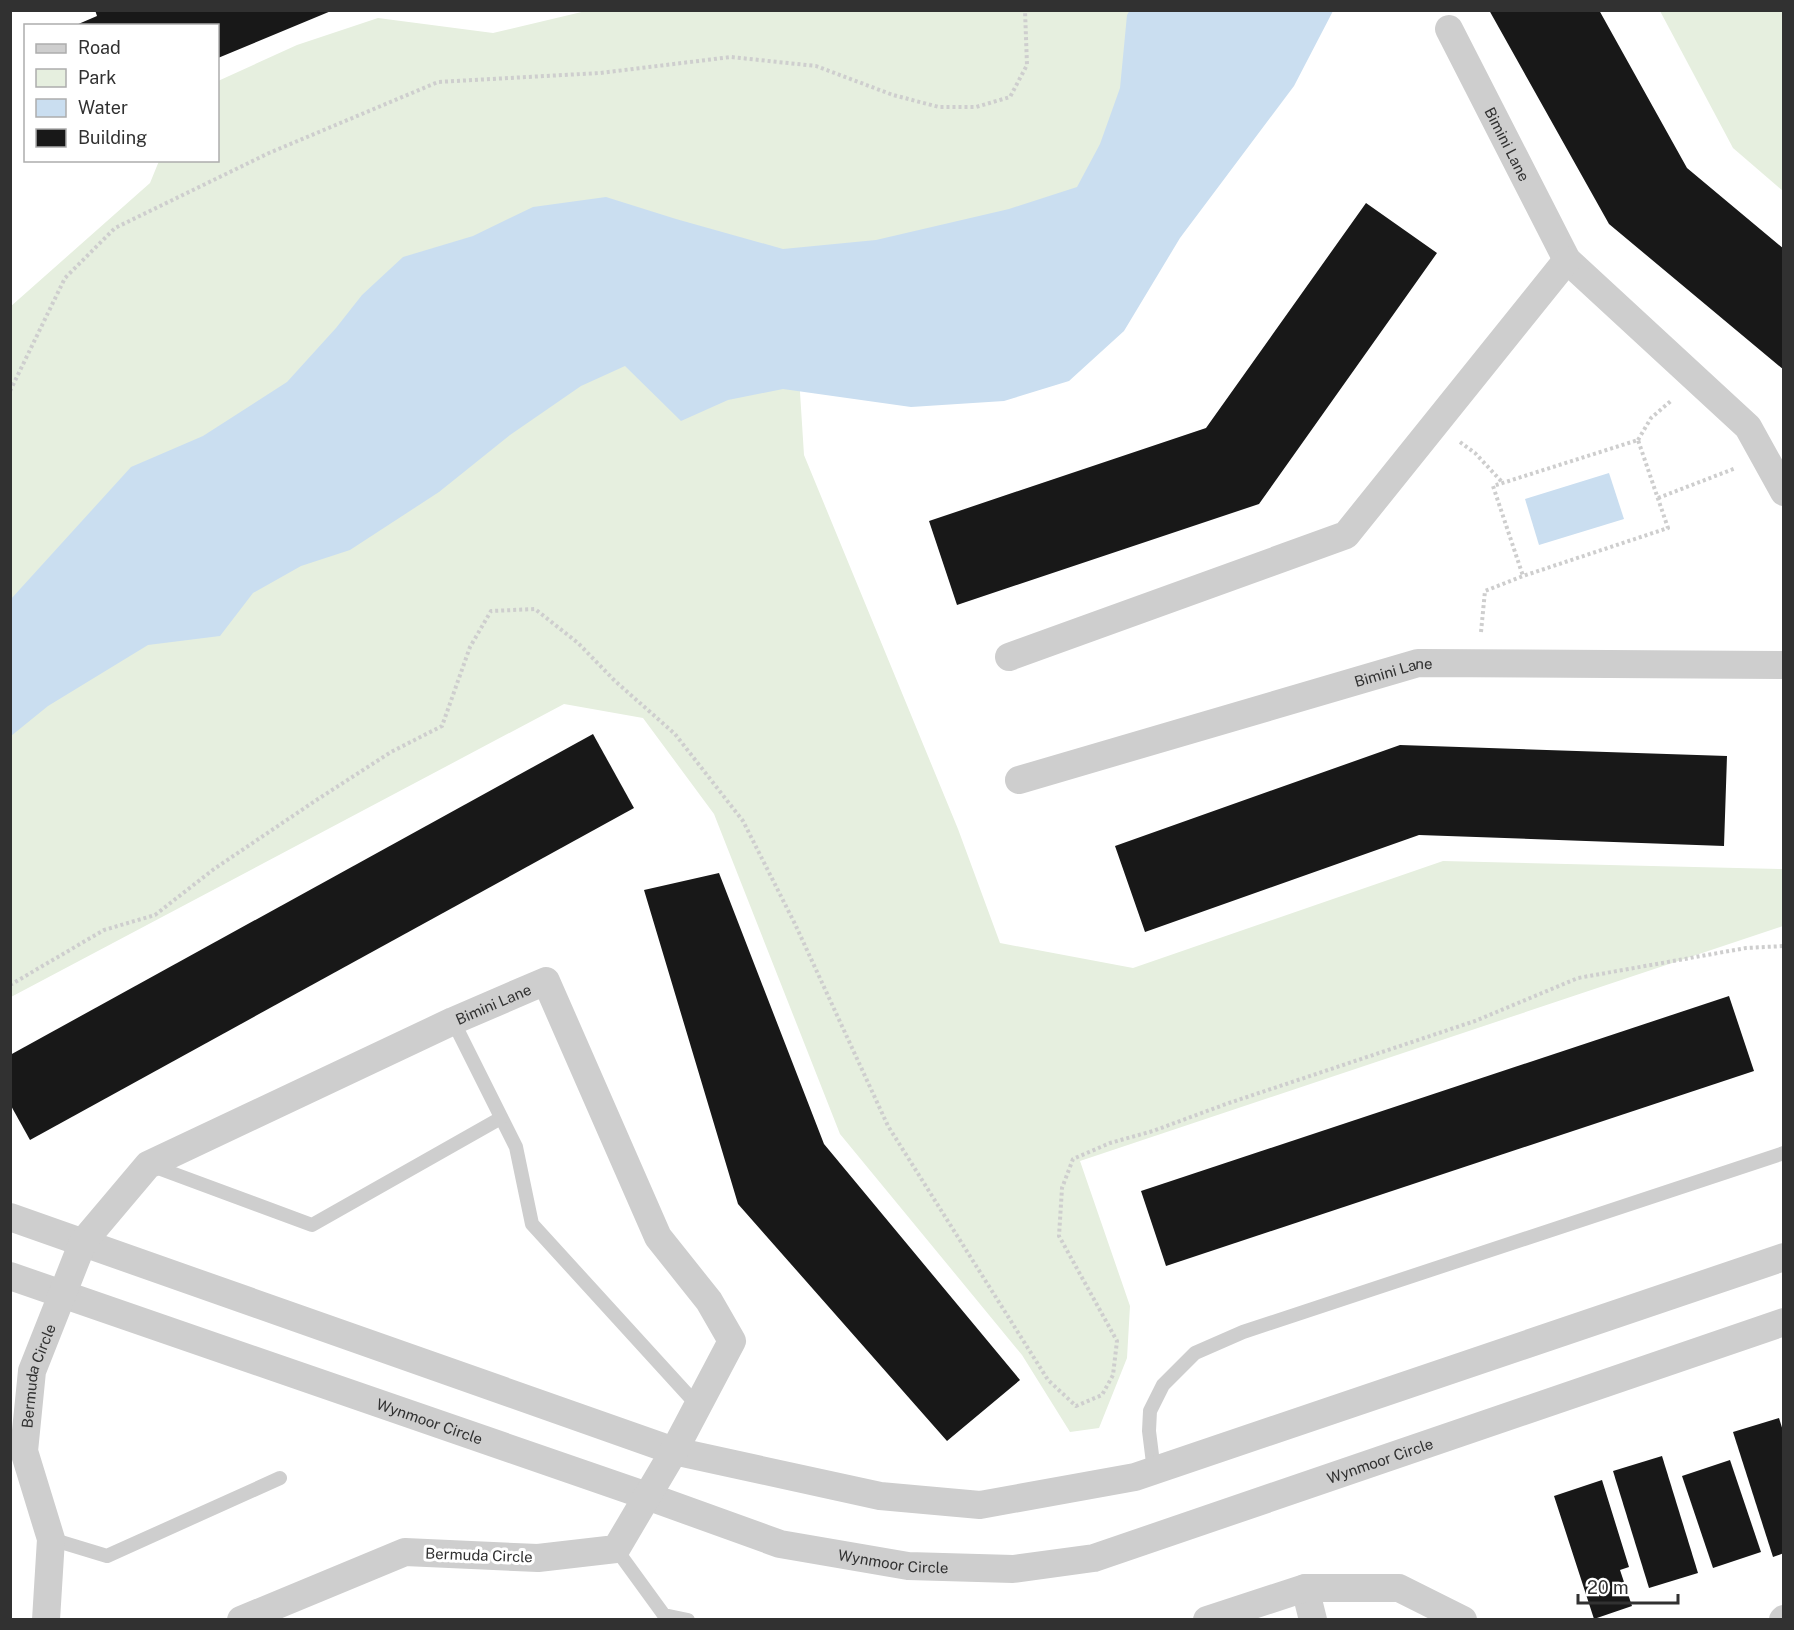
<svg xmlns="http://www.w3.org/2000/svg" width="1794" height="1630" viewBox="0 0 1794 1630" font-family="'Public Sans',sans-serif">
	<style>
		.green { fill: #e6efdf }
		.water { fill: #cadef0 }
		.building { fill: #181818 }
		.lines { fill: none; stroke-linecap: round; stroke-linejoin: round }
		.path { stroke: #cecece; stroke-width: 4; stroke-dasharray: 3 3; stroke-linecap: butt }
		.service { stroke: #cecece; stroke-width: 14 }
		.minor { stroke: #cecece; stroke-width: 28 }
		.labels { text-anchor: middle; dominant-baseline: central; stroke-width: 6; stroke-linejoin: round; paint-order: stroke }
		.street-label { font-size: 15px; fill: #313131; stroke: #fff }
	</style>
	<rect width="100%" height="100%" fill="#fff"/>
	<g class="green">
		<path d="M590,10L1239,11L1130,254L798,361L804,455L958,829L1000,943L1133,968L1443,861L1783,869V926L1080,1161L1130,1306L1127,1358L1099,1428L1070,1432L1022,1355L840,1134L714,814L643,718L564,704L11,997L10,307L150,183L159,161L218,160V81L297,45L378,18L493,33Z"/>
		<path d="M1660,11H1783V191L1733,148Z"/>
	</g>
	<g class="water">
		<path d="M1130,10L1333,11L1294,86L1180,238L1124,331L1069,381L1004,401L911,407L783,389L728,400L681,421L625,366L581,386L510,435L439,492L350,550L301,566L253,593L220,636L148,645L48,706L11,736V599L131,467L203,436L287,382L336,328L362,295L403,257L473,236L533,207L606,197L676,219L783,249L876,240L1009,209L1077,187L1100,144L1120,88L1127,15Z"/>
		<path d="M1609,473L1624,519L1539,545L1525,499Z"/>
	</g>
	<g class="building">
		<path d="M95,10H331V11L218,58V26L76,25L97,16Z"/>
		<path d="M1489,10H1599L1687,168L1784,249V370L1609,224Z"/>
		<path d="M1366,203L1437,253L1259,504L957,605L929,521L1206,428Z"/>
		<path d="M593,734L634,808L30,1140L10,1104V1055Z"/>
		<path d="M1400,745L1727,756L1724,846L1419,835L1145,932L1115,846Z"/>
		<path d="M719,873L824,1144L1020,1380L947,1441L738,1204L644,890Z"/>
		<path d="M1729,996L1754,1071L1166,1266L1141,1191Z"/>
		<path d="M1779,1418L1784,1434V1553L1773,1557L1733,1432Z"/>
		<path d="M1662,1456L1698,1573L1649,1588L1613,1471Z"/>
		<path d="M1730,1460L1761,1552L1713,1568L1682,1476Z"/>
		<path d="M1602,1480L1629,1567L1620,1570L1632,1606L1594,1619L1554,1496Z"/>
	</g>
	<g class="lines">
		<g class="path">
			<path d="M10,391L65,278L115,228L269,153L438,82L600,73L731,57L816,66L893,95L939,107H976L1010,97L1027,65L1025,10"/>
			<path d="M1638,440L1651,418L1672,400"/>
			<path d="M1460,442L1475,453L1502,482"/>
			<path d="M1658,498L1736,468"/>
			<path d="M1481,632L1485,591L1523,576L1668,528L1638,440L1493,486L1523,576"/>
			<path d="M10,985L104,930L155,915L214,869L318,799L391,752L442,726L470,647L491,611L535,609L578,643L615,681L675,734L743,821L795,924L888,1126L1048,1380L1076,1406L1102,1395L1113,1375L1117,1341L1059,1236L1062,1188L1073,1159L1110,1143L1153,1131L1226,1104L1475,1021L1578,978L1746,948L1784,946"/>
		</g>
		<g class="service">
			<path d="M453,1021L516,1147L532,1224L698,1406"/>
			<path d="M150,1165L312,1225L501,1118"/>
			<path d="M1154,1471L1149,1431L1150,1411L1163,1385L1195,1353L1243,1332L1784,1153"/>
			<path d="M51,1539L107,1556L280,1478"/>
			<path d="M616,1549L664,1615L688,1620"/>
		</g>
		<g class="minor">
			<path id="s1" d="M1449,29L1567,260L1748,427L1784,492"/>
			<path d="M1009,657L1346,535L1567,260"/>
			<path id="s2" d="M1019,780L1418,663L1784,665"/>
			<path d="M10,1217L674,1451L880,1496L980,1505L1135,1477L1784,1257"/>
			<path id="s3" d="M10,1276L647,1496L780,1544L908,1566L1013,1569L1094,1558L1784,1322"/>
			<path d="M1305,1588L1313,1620"/>
			<path id="s4" d="M46,1620L51,1539L24,1451L32,1371L83,1242L148,1165L453,1021L546,981L658,1237L709,1301L732,1341L674,1451L616,1549L538,1558L405,1552L241,1620"/>
			<path d="M1207,1620L1305,1588H1399L1463,1620"/>
			<path d="M1783,1620L1784,1619"/>
		</g>
	</g>
	<g class="labels">
		<g class="street-label">
			<text stroke="none"><textPath href="#s1" startOffset="129">Bimini Lane</textPath></text>
			<text stroke="none"><textPath href="#s2" startOffset="390">Bimini Lane</textPath></text>
			<text stroke="none"><textPath href="#s4" startOffset="874">Bimini Lane</textPath></text>
			<text stroke="none"><textPath href="#s4" startOffset="250">Bermuda Circle</textPath></text>
			<text stroke="none"><textPath href="#s3" startOffset="444">Wynmoor Circle</textPath></text>
			<text stroke="none"><textPath href="#s3" startOffset="1434">Wynmoor Circle</textPath></text>
			<text transform="translate(479 1555) rotate(2)">Bermuda Circle</text>
			<text stroke="none"><textPath href="#s3" startOffset="930">Wynmoor Circle</textPath></text>
		</g>
	</g>
	<rect width="1794" height="1630" fill="none" stroke="#313131" stroke-width="24"/>
	<rect x="24" y="24" width="195" height="138" fill="#ffffff" stroke="#adadad" stroke-width="1.5"/>
	<rect x="36" y="44" width="30" height="9" fill="#cecece" stroke="#adadad" stroke-width="1.5"/>
	<text x="78" y="54" font-size="18" fill="#313131">Road</text>
	<rect x="36" y="69" width="30" height="18" fill="#e6efdf" stroke="#adadad" stroke-width="1.5"/>
	<text x="78" y="84" font-size="18" fill="#313131">Park</text>
	<rect x="36" y="99" width="30" height="18" fill="#cadef0" stroke="#adadad" stroke-width="1.5"/>
	<text x="78" y="114" font-size="18" fill="#313131">Water</text>
	<rect x="36" y="129" width="30" height="18" fill="#181818" stroke="#adadad" stroke-width="1.5"/>
	<text x="78" y="144" font-size="18" fill="#313131">Building</text>
	<path d="M1578 1594v9h100v-9" fill="none" stroke="#313131" stroke-width="3"/>
	<text x="1587" y="1594" font-size="18" fill="#313131" stroke="#ffffff" stroke-width="4.5" paint-order="stroke">20 m</text>
</svg>
